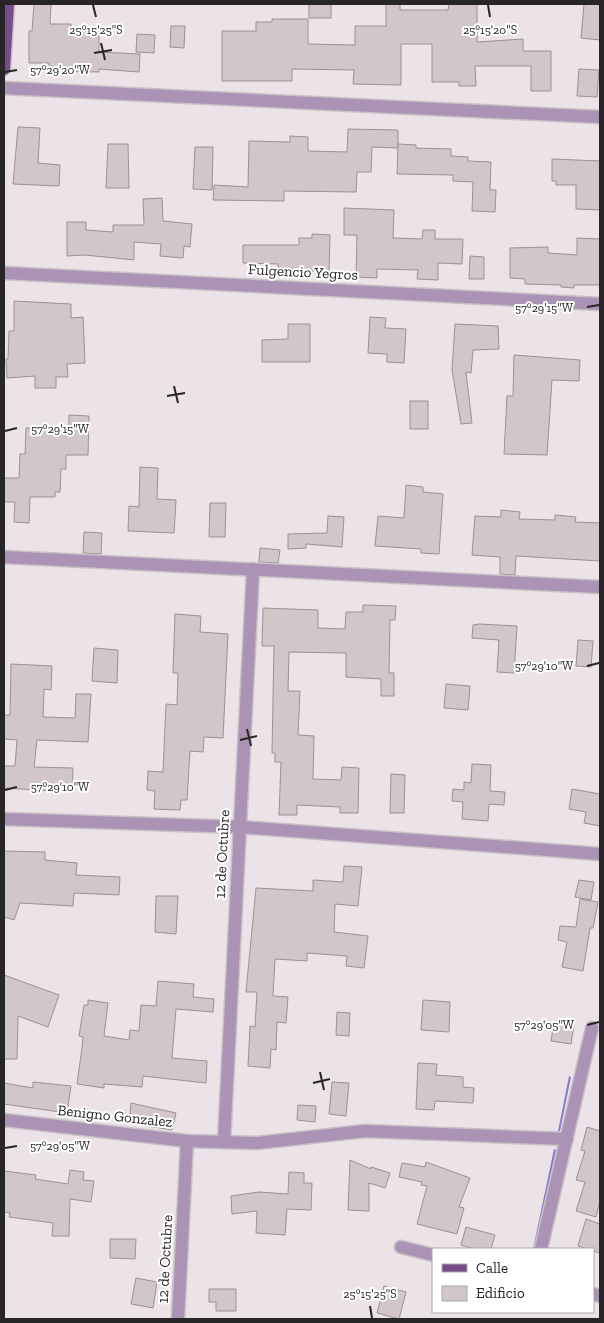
<svg xmlns="http://www.w3.org/2000/svg" width="604" height="1323" viewBox="0 0 604 1323" font-family="'Zilla Slab',serif">
	<style>
		.water { fill: #8a7ccf }
		.building { fill: #d1c7c9; stroke: #9b9193 }
		.lines { fill: none; stroke-linecap: round; stroke-linejoin: round }
		.minor-casing { stroke: #c8c1c5; stroke-width: 15 }
		.major-casing { stroke: #c8c1c5; stroke-width: 15 }
		.minor { stroke: #aa93b5; stroke-width: 12 }
		.major { stroke: #764d89; stroke-width: 12 }
		.ticks { fill: none; stroke: #282527; stroke-width: 2 }
		.labels { text-anchor: middle; dominant-baseline: central; stroke-width: 4; stroke-linejoin: round; paint-order: stroke }
		.street-label { font-size: 15px; fill: #282527; stroke: #fff }
		.ticks-label { font-size: 12px; text-anchor: middle; fill: #282527; stroke: #fff; stroke-width: 4; stroke-linejoin: round; paint-order: stroke }
	</style>
	<rect width="100%" height="100%" fill="#ebe3e8"/>
	<g class="water">
		<path d="M569,1076L571,1077L560,1131H558Z"/>
		<path d="M554,1149L556,1150L535,1249H533Z"/>
	</g>
	<g class="building">
		<path d="M34,4H51L50,24H71V31L99,32V52L140,54L139,72L99,69V72L49,71V63H29V31H32Z"/>
		<rect x="309" y="4" width="22" height="14"/>
		<path d="M386,4H400V10H448L449,4H477V42L523,39V51H551V91H531V66H475L476,86H459V82H432V44H401V85L353,84L354,70L292,69V81H222V31H256V22H272V19H308V44L355,45V26H386Z"/>
		<path d="M584,4H600V40L581,38Z"/>
		<path d="M171,26H185L184,48L170,47Z"/>
		<path d="M137,34L155,35L154,53L136,52Z"/>
		<path d="M579,69L599,70L597,97L577,96Z"/>
		<path d="M18,127L40,128L38,163L60,165L59,186L13,184Z"/>
		<path d="M348,129L398,130V148L372,147L371,172H357L356,192L284,191V201L213,200L214,185L248,187L249,141L290,142V136L308,137V151L347,152Z"/>
		<path d="M108,144H128L129,188H106Z"/>
		<path d="M398,144L416,145V148L451,149V156L468,157V161L491,162L490,190H496L495,212L472,211L473,182L453,181V175L397,174Z"/>
		<path d="M195,147H213L212,190L193,189Z"/>
		<path d="M552,159L600,161V210L576,209V185H556V181H552Z"/>
		<path d="M162,198L163,221L192,224L190,247L184,246L183,258L160,256L161,244L134,242V260L85,255L67,256V222H86V230L113,232V225H144L143,199Z"/>
		<path d="M344,208L394,210L393,238L422,239L423,230H435V239H463L462,264L438,263V280L417,279L418,270L377,269V278L356,277L357,235H344Z"/>
		<path d="M312,234L330,235L329,271H292V268H278V264L243,263V245H299V238H312Z"/>
		<path d="M577,238L600,239V285H574V288L561,287V285L525,284V279L510,278V248L548,247V253L577,255Z"/>
		<path d="M470,256L484,257V279H469Z"/>
		<path d="M14,301L71,304V318L83,317L85,363L67,364L68,377H56V388H35V376L7,378L6,359H8L9,331H14Z"/>
		<path d="M370,317L386,318L385,328L406,329L404,363L387,362V354L368,353Z"/>
		<path d="M288,324H310V362H262V340L288,339Z"/>
		<path d="M455,324L498,326L499,349L473,350L471,373L466,372L472,423L461,424L452,370Z"/>
		<path d="M514,355L580,360L579,381L552,380L547,455L504,454L507,396H513Z"/>
		<rect x="410" y="401" width="18" height="28"/>
		<path d="M69,415L89,416L88,455H66V469H61L60,492H55V497H30L29,523L14,522L15,502H4V478H19L20,454H25L26,428L69,430Z"/>
		<path d="M140,467L158,468L157,499L176,500L174,533L128,531L129,506L139,507Z"/>
		<path d="M406,485L423,487V492L443,494L439,554L421,553V549L375,546L378,516L404,518Z"/>
		<path d="M210,503H226L225,537H209Z"/>
		<path d="M501,510L520,512L519,519L555,520V515L576,517L575,522L600,523V561L516,556L515,575L500,574V557L472,555L475,516L501,517Z"/>
		<path d="M328,516L344,517L342,547L306,544V548L288,549V534L327,533Z"/>
		<path d="M84,532L102,533L101,554L83,553Z"/>
		<path d="M260,548L280,550L278,563L259,562Z"/>
		<path d="M363,605L396,606L395,620H390L389,673H394V696H381V679L346,677V653L289,652L288,691H300L298,735L314,736L313,779L341,780L342,767L359,768L358,813H340V807L297,805V815H279L281,762H275V753H272L274,646H262L263,608L318,610V628L345,629L346,612H363Z"/>
		<path d="M175,614L201,616L200,632L228,634L223,738L204,737L203,752L190,751L187,800H181L180,810L154,809L155,791L147,790L148,771L163,772L166,704L177,705L178,673H173Z"/>
		<path d="M479,624L517,626L514,673L497,672L499,640L472,638L473,625Z"/>
		<path d="M578,640L593,641L591,667L576,666Z"/>
		<path d="M94,648L118,650L117,683L92,681Z"/>
		<path d="M11,664L52,666L51,690L44,689L43,717L75,718L76,694H91L88,742L37,740L34,767L73,768L72,792L4,788V766H15L17,740L4,739V715H10Z"/>
		<path d="M446,684L470,686L468,710L444,708Z"/>
		<path d="M472,764L491,765L490,791L505,792L504,805L489,804L488,821L462,819L463,802L452,801L453,789L464,790V782L471,783Z"/>
		<path d="M391,774L405,775L404,813H390Z"/>
		<path d="M572,789L600,794V826L584,823L586,812L569,809Z"/>
		<path d="M4,851L45,852V860L77,863L76,875L120,877L119,895L74,893L73,906L20,903L14,920L4,917Z"/>
		<path d="M344,866L362,867L358,906L335,904L334,932L368,936L364,968L346,966L347,956L307,953V961L275,959L273,996L288,997L286,1023L277,1022L276,1050L271,1049L270,1068L248,1066L250,1026L255,1027L257,992H246L256,888L313,891V880L343,882Z"/>
		<path d="M579,880L594,882L591,900L575,897Z"/>
		<path d="M156,896H178L176,934L155,932Z"/>
		<path d="M580,899L598,902L593,928H590L583,971L562,967L567,942L558,940L560,926L576,927Z"/>
		<path d="M4,975L59,995L48,1027L18,1016L17,1059H4Z"/>
		<path d="M158,981L194,984L193,997L214,999L213,1012L176,1009L172,1058L207,1061L206,1083L143,1076L142,1087L104,1084V1088L77,1084L82,1048L83,1037L79,1036L84,1005H88V1000L108,1003L104,1036L129,1040L130,1030L139,1031L141,1005L156,1006Z"/>
		<path d="M423,1000L450,1002L449,1032L421,1030Z"/>
		<path d="M337,1012L350,1013L349,1036L336,1035Z"/>
		<path d="M554,1021L574,1025L571,1044L551,1041Z"/>
		<path d="M418,1063L437,1064L436,1075L463,1077V1087L474,1088L473,1103L435,1101L434,1110L416,1109Z"/>
		<path d="M33,1082L71,1086L67,1113L4,1104V1083L33,1088Z"/>
		<path d="M332,1082L349,1083L346,1116L329,1114Z"/>
		<path d="M131,1103L176,1113L172,1130L129,1123Z"/>
		<path d="M298,1105L316,1106L315,1122L297,1120Z"/>
		<path d="M587,1127L600,1131V1201L596,1217L576,1211L585,1182L576,1180L585,1151L581,1150Z"/>
		<path d="M350,1160L371,1169V1167L390,1173L385,1188L369,1183V1211L348,1210Z"/>
		<path d="M426,1162L470,1178L459,1207L464,1208L457,1234L417,1224L427,1186L421,1185L422,1182L399,1177L402,1163L425,1167Z"/>
		<path d="M70,1170L84,1172L83,1180L94,1181L91,1202L70,1199L69,1236H52L53,1223L9,1217L10,1213L4,1212V1171L36,1175L35,1179L68,1184Z"/>
		<path d="M289,1172L304,1173V1183H312L311,1210L287,1209L285,1235L256,1233L257,1211L232,1214L231,1196L259,1192L288,1194Z"/>
		<path d="M586,1219L600,1224V1253L578,1246Z"/>
		<path d="M466,1227L495,1235L491,1249H475L461,1245Z"/>
		<path d="M110,1239H136L135,1259L110,1258Z"/>
		<path d="M136,1278L157,1282L153,1308L131,1304Z"/>
		<path d="M384,1286L406,1292L399,1319L377,1313Z"/>
		<path d="M209,1289H236V1311H216V1302H209Z"/>
	</g>
	<g class="lines">
		<defs>
			<g id="minor">
				<path d="M4,88L600,117"/>
				<path d="M4,273L600,304"/>
				<path d="M4,557L600,587"/>
				<path d="M4,819L240,827L600,854"/>
				<path d="M4,1120L187,1141L257,1143L365,1131L567,1139"/>
				<path d="M224,1142L253,569"/>
				<path d="M401,1247L433,1255"/>
				<path d="M541,1249L592,1028"/>
				<path d="M593,1294L600,1296"/>
				<path d="M178,1319L187,1141"/>
			</g>
			<path id="major" d="M4,69L8,4"/>
		</defs>
		<use href="#minor" class="minor-casing"/>
		<use href="#major" class="major-casing"/>
		<use href="#minor" class="minor"/>
		<use href="#major" class="major"/>
	</g>
	<path class="ticks" d="M93,5L96,17M488,5L490,17M101,43L105,60M94,53L112,50M5,72L17,70M587,307L599,305M174,386L178,403M167,396L185,393M5,431L17,428M587,666L599,663M247,729L251,746M240,740L257,736M5,790L17,787M587,1025L599,1022M320,1072L324,1090M313,1083L330,1079M5,1148L17,1146M370,1306L372,1318"/>
	<g class="labels">
		<g class="street-label">
			<text transform="translate(303 272) rotate(3)">Fulgencio Yegros</text>
			<text transform="translate(222 854) rotate(-87)">12 de Octubre</text>
			<text transform="translate(115 1116) rotate(6)">Benigno Gonzalez</text>
			<text transform="translate(165 1259) rotate(-87)">12 de Octubre</text>
		</g>
	</g>
	<g class="ticks-label">
		<text x="96" y="34">25°15'25"S</text>
		<text x="490" y="34">25°15'20"S</text>
		<text x="60" y="74">57°29'20"W</text>
		<text x="544" y="312">57°29'15"W</text>
		<text x="60" y="433">57°29'15"W</text>
		<text x="544" y="670">57°29'10"W</text>
		<text x="60" y="791">57°29'10"W</text>
		<text x="544" y="1029">57°29'05"W</text>
		<text x="60" y="1150">57°29'05"W</text>
		<text x="370" y="1298">25°15'25"S</text>
	</g>
	<rect width="604" height="1323" fill="none" stroke="#282527" stroke-width="10"/>
	<rect x="432" y="1248" width="162" height="65" fill="#ffffff" stroke="#a9a8a9"/>
	<rect x="442" y="1264" width="25" height="8" fill="#764d89" stroke="#a9a8a9"/>
	<text x="476" y="1273" font-size="15" fill="#282527">Calle</text>
	<rect x="442" y="1286" width="25" height="15" fill="#d1c7c9" stroke="#a9a8a9"/>
	<text x="476" y="1298" font-size="15" fill="#282527">Edificio</text>
</svg>
